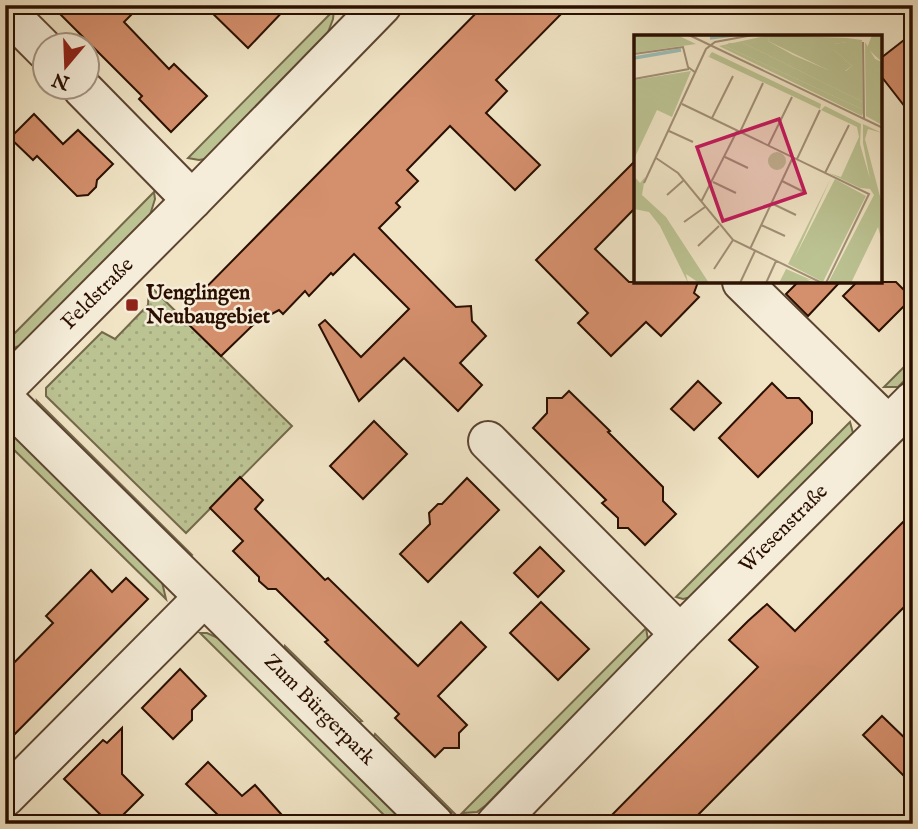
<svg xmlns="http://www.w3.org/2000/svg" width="918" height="829" viewBox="0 0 918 829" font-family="'IM FELL English',serif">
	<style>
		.green { fill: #bcc393; stroke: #73694a; stroke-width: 2 }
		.park { fill: url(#park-dots); stroke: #73694a; stroke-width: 2 }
		.building { fill: #d48f6c; stroke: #2a0f00; stroke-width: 2 }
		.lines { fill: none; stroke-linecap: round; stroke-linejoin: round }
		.minor-casing { stroke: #5c4431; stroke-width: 42 }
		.minor { stroke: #f5edd9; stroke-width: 38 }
		.poi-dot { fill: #8f2418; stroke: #f5edd9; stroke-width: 2.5 }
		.labels { text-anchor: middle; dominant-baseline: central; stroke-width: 5; stroke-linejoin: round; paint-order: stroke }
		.poi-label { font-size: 21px; font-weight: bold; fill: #2a0f00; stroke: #f5edd9; text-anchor: start }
		.street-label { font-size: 21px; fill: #2a0f00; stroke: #f5edd9 }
		.inset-river { fill: none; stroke: #9abeb7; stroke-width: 3.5 }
		.inset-road { fill: none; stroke: #a18f76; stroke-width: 2 }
		.view { fill: #c2185b; fill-opacity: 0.15; stroke: #c2185b; stroke-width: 3.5 }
		.inset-edge { fill: none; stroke: #2a0f00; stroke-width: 3.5 }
	</style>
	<defs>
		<pattern id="park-dots" width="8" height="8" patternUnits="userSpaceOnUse" patternTransform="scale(1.75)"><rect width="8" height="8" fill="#bcc393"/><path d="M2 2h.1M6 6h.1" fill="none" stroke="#a2a67d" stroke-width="1.8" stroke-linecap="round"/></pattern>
	</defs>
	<rect width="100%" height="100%" fill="#f0e4c5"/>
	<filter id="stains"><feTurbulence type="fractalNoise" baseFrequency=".00286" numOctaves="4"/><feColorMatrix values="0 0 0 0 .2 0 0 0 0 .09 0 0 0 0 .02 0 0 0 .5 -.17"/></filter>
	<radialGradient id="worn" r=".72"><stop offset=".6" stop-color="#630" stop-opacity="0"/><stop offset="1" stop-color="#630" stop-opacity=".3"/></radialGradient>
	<g class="green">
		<path d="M334,10L333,19L327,35L205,159L199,160L188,158Z"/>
		<path d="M154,192L155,199L150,215L22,345L5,351V343Z"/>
		<path d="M913,358V372L898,387H884Z"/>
		<path d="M37,401L192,555L187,559L38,407Z"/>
		<path d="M850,422L853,433L691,597L683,599L676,597Z"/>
		<path d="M5,424L162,582L166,599L5,441Z"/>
		<path d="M646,628L648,640L486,805L477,812L462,813Z"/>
		<path d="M200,633H207L227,642L401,818L403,824H393Z"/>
		<path d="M285,646L362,721L354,724L284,655Z"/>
		<path d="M375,734L454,813L446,811L372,741Z"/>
	</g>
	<path class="park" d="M149,285L292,426L186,533L46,396V388L102,332L115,339L148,305Z"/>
	<g class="building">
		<path d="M51,5H141L124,22L169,69L174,64L207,96L171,132L139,99L142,96Z"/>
		<path d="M204,5H289L248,48Z"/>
		<path d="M484,5H570L496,80L507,91L486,113L540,165L515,190L450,126L407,170L418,181L396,203L400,207L379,228L456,307L471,306L472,321L486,336L460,363L482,385L458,411L404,358L359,401L319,325L325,320L361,357L409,309L354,254L333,275L331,273L309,296L305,291L283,314L279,310L255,323L221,356L179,315Z"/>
		<path d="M913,33V117L881,76V58Z"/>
		<path d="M34,114L63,144L78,130L113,164L97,180L96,187L88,195L77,196L37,156L33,160L10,138Z"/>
		<path d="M636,160V207L595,249L629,282H698L694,293L699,297L661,336L646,322L611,356L578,323L588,313L536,260Z"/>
		<path d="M798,282H840L808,316L786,294Z"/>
		<path d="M857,282H896L912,298L879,331L843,296Z"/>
		<path d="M698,381L721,403L694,430L671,409Z"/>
		<path d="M772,383L787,398H799L812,412V423L758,477L719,438Z"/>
		<path d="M569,391L610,431L608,432L663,487V501L676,514L645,545L628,528H618V518L602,503L606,500L533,428L547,413V398H562Z"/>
		<path d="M374,421L407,454L363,499L330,466Z"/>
		<path d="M240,477L263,500L255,509L325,580L328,578L418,666L461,622L486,647L438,696L467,725L459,733V748H444L435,757L395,718L399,714L325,642L328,640L276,589H268L259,581V577L233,551L243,541L210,508Z"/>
		<path d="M467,478L499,510L428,582L400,554L430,524L429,513L438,504H442Z"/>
		<path d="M913,512V598L835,677L689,824H603L758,667L729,640L748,621L767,604L795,631Z"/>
		<path d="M540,547L564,571L538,597L514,573Z"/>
		<path d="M91,570L112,592L126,578L148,599L5,744V672L53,623L46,616Z"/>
		<path d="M541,602L589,649L558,680L510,633Z"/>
		<path d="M180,669L206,696L192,710V720L173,739L142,708Z"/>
		<path d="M882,716L913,746V785L863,735Z"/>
		<path d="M122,728V774L143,795L114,824H110L64,779L103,740L107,743Z"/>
		<path d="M208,762L242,796L255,785L290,824H211L219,816L186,784Z"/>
	</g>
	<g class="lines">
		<defs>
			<g id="minor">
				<path d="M5,10L46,51"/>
				<path d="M82,88L192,200"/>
				<path d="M742,282L888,425"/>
				<path d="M5,388L192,200L382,5"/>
				<path d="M5,400L434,824"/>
				<path d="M488,441L680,634"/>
				<path d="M5,797L204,597"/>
				<path d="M496,824L680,634L913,401"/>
			</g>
		</defs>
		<use href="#minor" class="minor-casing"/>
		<use href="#minor" class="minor"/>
	</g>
	<rect class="poi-dot" x="125" y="298" width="14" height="14" rx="3.5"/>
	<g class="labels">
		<g class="poi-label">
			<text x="146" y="293">Uenglingen<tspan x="146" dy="24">Neubaugebiet</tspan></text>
		</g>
		<g class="street-label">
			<text transform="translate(98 294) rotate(-45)">Feldstraße</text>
			<text transform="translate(784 529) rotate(-45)">Wiesenstraße</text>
			<text transform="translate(319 710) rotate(45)">Zum Bürgerpark</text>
		</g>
	</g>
	<g transform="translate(634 35)">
		<rect width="248" height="248" fill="#f0e4c5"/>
		<path d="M0,0H43L62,9L0,18ZM136,0L134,6L159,20L194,35L212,36L218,31L200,15V9L213,7V3L228,5L229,67L109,8L91,11L230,75L228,81L85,11ZM231,7L241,24L248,27V90L232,81ZM78,17L187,69L186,74L75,22L77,19L73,23ZM191,71L227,89L226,109L236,144L229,108V89L248,98L234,94L231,104L248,169V207L244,192L217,248H194L240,160L236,154L226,153L195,138L207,142L225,102L223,92L187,75ZM0,141L6,148L11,142L8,160L32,182L75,248H65L52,239L54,248L26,191L15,177L0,174ZM197,143L160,224L201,144L232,161L189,247L154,229ZM143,230L180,246L172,244L180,248H145L152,234Z" fill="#bcc393"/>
		<path d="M136,0L213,3V7L200,9V15L218,31L208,38L194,35L134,6ZM238,0H248V27L233,13ZM95,8H109L229,67L230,75L91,11Z" fill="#bcc393"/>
		<path d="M57,36L38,82L23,75L0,124V45ZM134 126a9 9 0 1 1 18 0a9 9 0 1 1-18 0Z" fill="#bcc393"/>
		<path class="inset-river" d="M76,3L98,0M0,23L47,15"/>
		<path class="inset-road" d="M55,0L249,93M229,7L230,84M0,19L49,12L54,32L62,38M0,44L55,34M48,69L235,159L192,248M78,83L99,41M35,96L59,107M106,97L129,48M134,111L158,62M91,122L114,133M22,123L44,138L99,205L188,248M163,124L186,75M191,138L215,90M148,146L172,158M79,147L102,158M10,148L72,14L81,7L119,0M33,160L50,145M67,167L103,96M137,168L162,180M50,187L71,172M127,190L151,201M64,211L85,191M116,214L159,122M80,234L99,205M106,248L121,216M132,248L142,226"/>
		<path class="view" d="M145,84L171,158L89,186L63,112Z"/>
		<rect width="248" height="248" class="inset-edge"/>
	</g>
	<rect width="918" height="829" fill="none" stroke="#f0e4c5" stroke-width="28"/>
	<rect x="7" y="7" width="904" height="815" fill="none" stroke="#2a0f00" stroke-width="3.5"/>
	<rect x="14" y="14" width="890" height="801" fill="none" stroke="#2a0f00" stroke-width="2"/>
	<g transform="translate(66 66) rotate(199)"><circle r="33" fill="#f5edd9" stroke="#a49482" stroke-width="2"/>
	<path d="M0-5L12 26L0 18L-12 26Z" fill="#8f2418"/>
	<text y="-10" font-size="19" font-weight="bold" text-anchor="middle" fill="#2a0f00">N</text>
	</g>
	<rect width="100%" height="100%" filter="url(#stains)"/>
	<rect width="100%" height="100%" fill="url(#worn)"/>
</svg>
